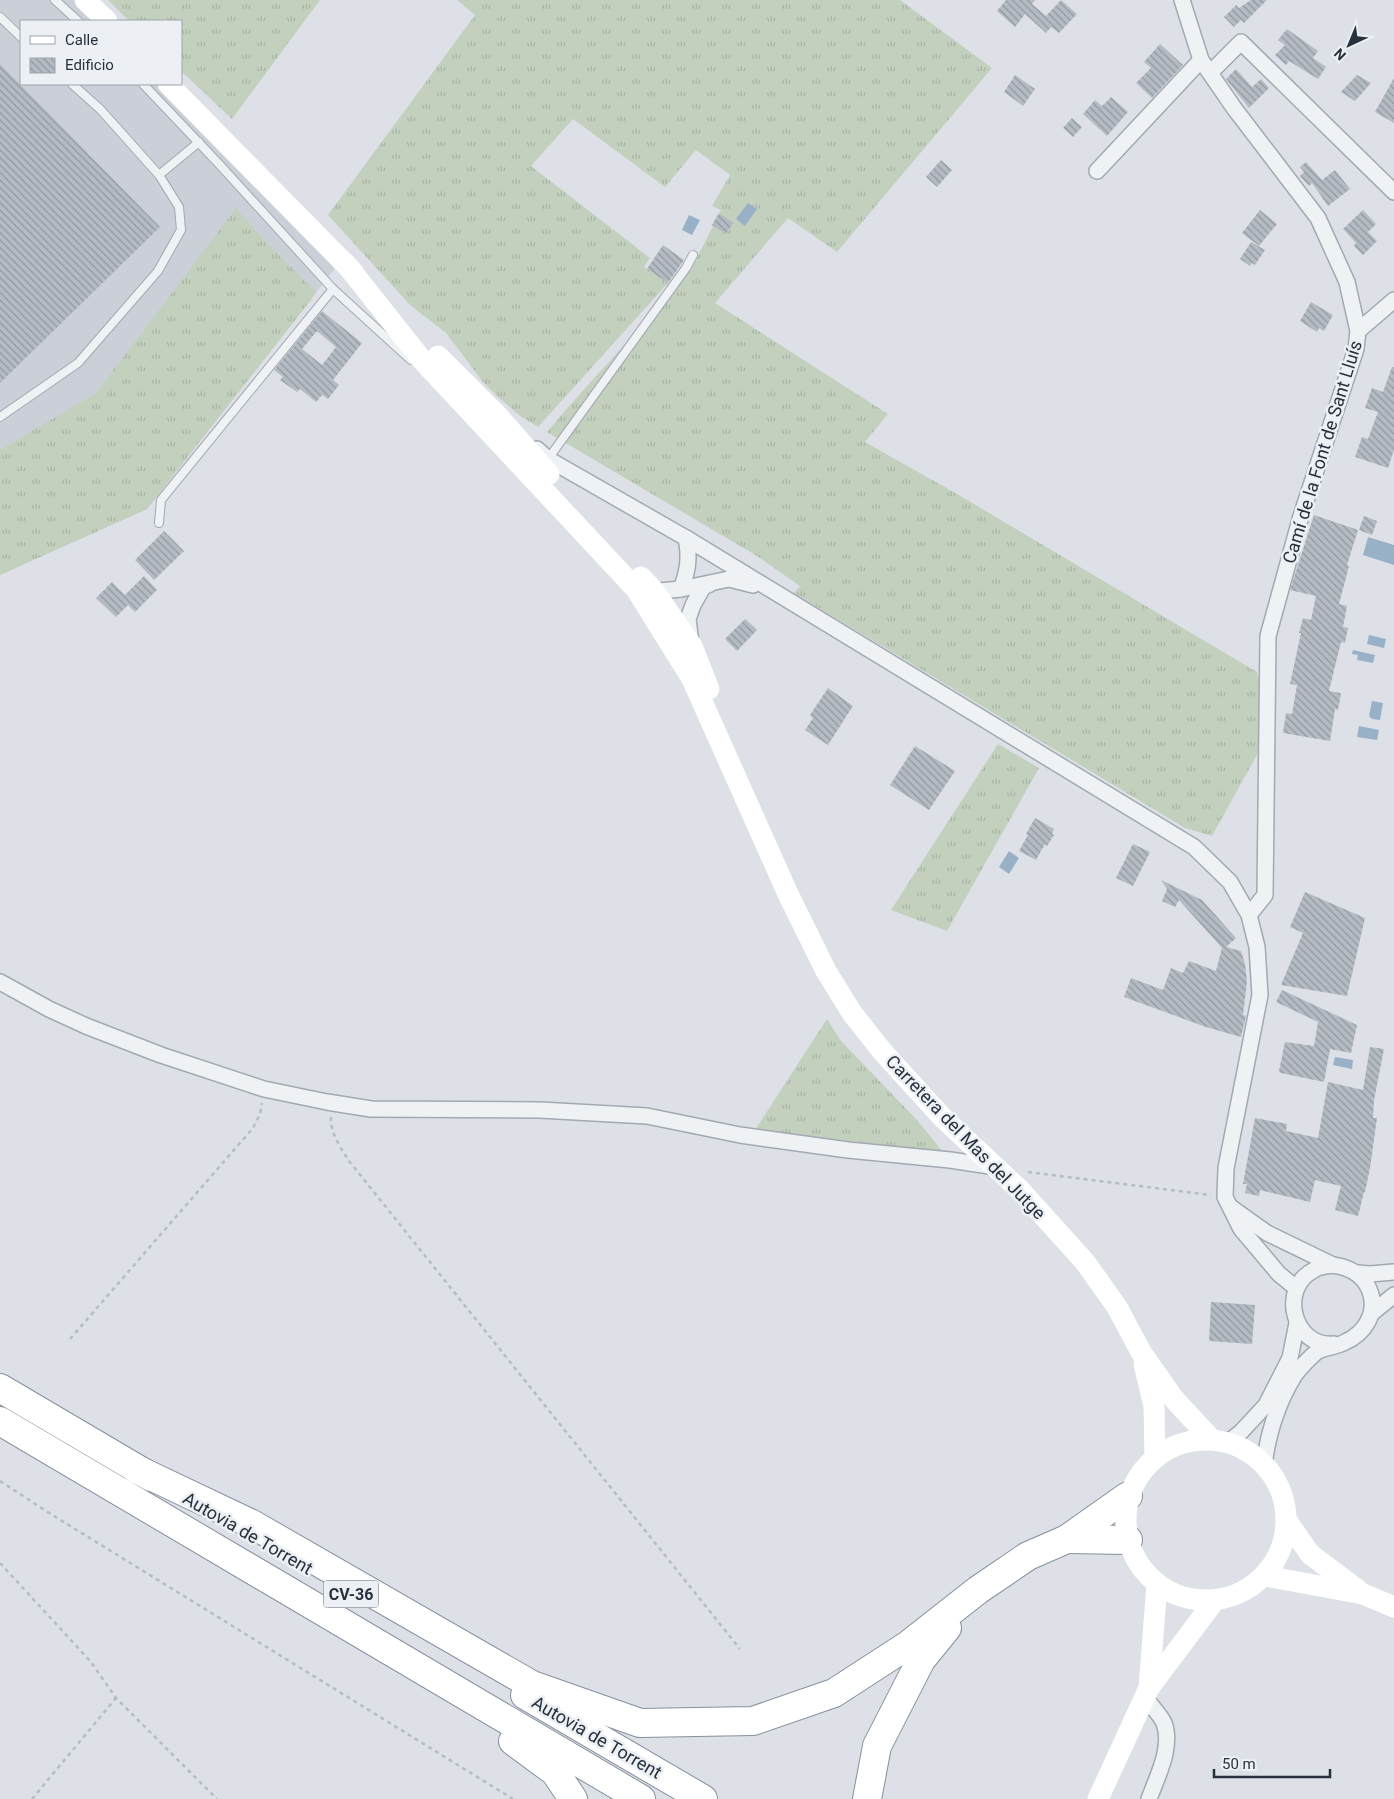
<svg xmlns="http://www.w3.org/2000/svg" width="1394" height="1799" viewBox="0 0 1394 1799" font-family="Roboto,sans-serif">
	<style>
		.built { fill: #cbd0d8 }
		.grass { fill: url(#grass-tufts) }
		.water { fill: #98b1c7 }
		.building { fill: url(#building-back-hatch); fill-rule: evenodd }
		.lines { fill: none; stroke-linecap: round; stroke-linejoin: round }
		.lane-casing { stroke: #a3a8b1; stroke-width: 10 }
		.street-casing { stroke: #a3a8b1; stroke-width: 18 }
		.highway-casing { stroke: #85909d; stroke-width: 30 }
		.path { stroke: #b7bcc1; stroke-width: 2.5; stroke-dasharray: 4 4; stroke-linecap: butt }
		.lane { stroke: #eff2f5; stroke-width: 8 }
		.street { stroke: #eff2f5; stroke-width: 15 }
		.secondary { stroke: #fff; stroke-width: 21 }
		.highway { stroke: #fff; stroke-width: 28 }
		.labels { text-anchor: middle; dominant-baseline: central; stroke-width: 5; stroke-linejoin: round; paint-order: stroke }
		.shield { fill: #ecf0f4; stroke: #626a74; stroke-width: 1 }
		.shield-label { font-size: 16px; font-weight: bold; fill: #27303d }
		.street-label { font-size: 18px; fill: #27303d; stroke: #ecf0f4 }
	</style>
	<defs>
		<pattern id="grass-tufts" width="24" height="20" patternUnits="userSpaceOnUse" patternTransform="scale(1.25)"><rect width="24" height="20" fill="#c4d0be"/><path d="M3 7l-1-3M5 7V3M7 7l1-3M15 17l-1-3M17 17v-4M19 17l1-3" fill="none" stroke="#a8b3a4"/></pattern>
		<pattern id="building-back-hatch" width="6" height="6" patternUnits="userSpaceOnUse" patternTransform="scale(1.25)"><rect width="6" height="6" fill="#b4bbc3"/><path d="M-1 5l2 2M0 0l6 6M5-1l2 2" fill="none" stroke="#9298a0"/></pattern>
	</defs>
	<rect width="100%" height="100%" fill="#dde1e7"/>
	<path class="built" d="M0,0H93L114,21H21V84H177L347,253L147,509L0,575Z"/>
	<g class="grass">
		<path d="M108,0H320L232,119L181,71V21H129Z"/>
		<path d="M457,0H900L992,68L837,252L788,218L715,303L888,414L865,442L957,494L1257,672L1263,699V744L1212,836L1185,828L794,593L800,586L757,556L547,432C593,376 646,326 690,267C702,251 711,229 721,210L712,206L730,175L696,150L665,187L573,119L531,166L650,258L644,267L668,283L538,427L520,416L498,397L483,382L446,333L410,305L328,215L475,15Z"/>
		<path d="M236,208L264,240L316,292L311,300L147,509L0,575V450L96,393Z"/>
		<path d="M998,744L1039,768L947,931L891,910Z"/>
		<path d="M827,1019L841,1041L917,1120L943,1152L755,1130Z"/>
	</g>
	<g class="water">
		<path d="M748,203L757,209L745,226L736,219Z"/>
		<path d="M689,215L700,220L692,235L682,230Z"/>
		<path d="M1368,537L1394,545V565L1363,555Z"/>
		<path d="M1369,635L1386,639L1384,648L1367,644Z"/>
		<path d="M1353,650L1375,655L1373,663L1357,660L1358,655L1352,654Z"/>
		<path d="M1372,701L1383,703L1380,720L1372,719L1369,716Z"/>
		<path d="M1359,726L1379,730L1377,740L1357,737Z"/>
		<path d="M1009,851L1019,858L1009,874L999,867Z"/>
		<path d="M1335,1057L1353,1060L1352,1069L1333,1065Z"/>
	</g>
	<g class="building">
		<path d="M1006,0H1035L1032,4L1046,16L1061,0L1077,14L1059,33L1051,27L1046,33L1025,14L1015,27L997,11Z"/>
		<path d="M1251,0H1267L1244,23L1241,20L1234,27L1224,17L1236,5L1239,8Z"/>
		<path d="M1287,29L1318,51L1313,58L1326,67L1318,79L1289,61L1286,65L1275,55L1285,45L1278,40Z"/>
		<path d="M1160,44L1183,65L1152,98L1136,83L1151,68L1144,62Z"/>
		<path d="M0,64L160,227L0,383Z"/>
		<path d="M1236,69L1252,87L1261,79L1269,88L1249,108L1226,79Z"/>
		<path d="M1015,75L1035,89L1023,106L1004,92Z"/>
		<path d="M1357,75L1371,83L1355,101L1341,92Z"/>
		<path d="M1394,78V123L1375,112Z"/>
		<path d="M1111,97L1128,112L1107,136L1083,114L1095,100L1102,106Z"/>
		<path d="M1072,118L1082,127L1073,137L1063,128Z"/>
		<path d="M941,160L952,170L937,187L926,177Z"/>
		<path d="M1306,162L1322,180L1335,170L1350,189L1328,206L1312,183L1309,186L1300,176L1304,172L1300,167Z"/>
		<path d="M1260,210L1277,224L1259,246L1242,233Z"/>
		<path d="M1363,210L1376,224L1368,232L1377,241L1363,255L1354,246L1356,243L1343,229Z"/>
		<path d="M719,213L733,223L726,234L712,225Z"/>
		<path d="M1251,242L1265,250L1255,265L1252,263L1250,266L1240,259Z"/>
		<path d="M663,245L684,260L668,283L647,269Z"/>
		<path d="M1311,302L1333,315L1324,331L1319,328L1317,332L1300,321Z"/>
		<path d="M322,311L362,343L333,380L339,385L328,399L322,395L316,402L300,389L297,392L280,380L283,377L274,370ZM317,331L336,347L322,365L302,349Z"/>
		<path d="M1392,367H1394V450L1388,468L1355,457L1362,437L1368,439L1378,412L1365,408L1372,388L1383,392Z"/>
		<path d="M1314,515L1358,530L1347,565L1349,566L1339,604L1347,606L1343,627L1348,628L1345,643L1341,642L1329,691L1341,693L1338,710L1335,709L1330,741L1283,733L1286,713L1292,714L1297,685L1290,684L1301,633H1299L1303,618L1311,620L1316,596L1290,590Z"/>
		<path d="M1364,516L1377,521L1372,535L1359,530Z"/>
		<path d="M164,531L184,551L154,580L135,560Z"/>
		<path d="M144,576L157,590L135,612L128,605L116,617L96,598L112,582L125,595Z"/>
		<path d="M745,619L757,630L737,651L725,639Z"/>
		<path d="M828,688L853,706L828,745L805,730L813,718L810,715Z"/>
		<path d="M915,746L955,771L929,810L890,785Z"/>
		<path d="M1035,818L1054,829L1052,834L1054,835L1047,846L1045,844L1036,860L1019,851L1028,835L1026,834Z"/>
		<path d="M1133,844L1150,852L1133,886L1116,878Z"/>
		<path d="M1161,880L1202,900L1236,938L1226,947L1241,951L1245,964L1247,981L1243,1015L1246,1016L1241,1037L1206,1027L1124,997L1131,978L1163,990L1171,968L1183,973L1189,961L1216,971L1222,948L1179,900L1175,907L1162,901L1167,889Z"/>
		<path d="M1305,892L1365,918L1347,996L1281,985L1303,933L1290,927Z"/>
		<path d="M1282,990L1357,1025L1351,1053L1330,1049L1324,1082L1281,1073L1279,1071L1285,1042L1314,1046L1318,1022L1276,1002Z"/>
		<path d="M1370,1047L1384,1049L1374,1100L1373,1118H1377L1370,1168L1365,1192H1364L1358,1216L1335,1210L1341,1186L1315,1180L1310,1202L1260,1190L1259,1196L1245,1193L1247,1184H1243L1255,1118L1287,1124L1286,1131L1318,1138L1328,1082L1363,1090Z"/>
		<path d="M1211,1302L1255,1305L1252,1344L1209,1341Z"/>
	</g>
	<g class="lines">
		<defs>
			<g id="lane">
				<path d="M55,0L78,21"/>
				<path d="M0,17L21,37"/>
				<path d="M143,84L219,164L333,289L411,360"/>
				<path d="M159,175L199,142"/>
				<path d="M0,417L78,363L158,271L181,230L179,207L159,175L100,109L72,84"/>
				<path d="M548,459L686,268L693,255"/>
				<path d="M159,523L161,500L333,289"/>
			</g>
			<g id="street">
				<path d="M1182,0L1201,60L1234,108L1318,218L1347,282L1358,331L1356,349L1301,516L1268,636L1265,895L1249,915"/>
				<path d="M1210,73L1241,42L1394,192"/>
				<path d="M1097,171L1201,60"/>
				<path d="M1358,331L1394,300"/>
				<path d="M537,449L548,459L686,538L1194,847L1230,882L1249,915L1257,947L1260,995L1226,1168L1225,1197L1241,1229L1279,1274L1296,1288"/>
				<path d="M681,589C688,571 690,557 686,538"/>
				<path d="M648,592L681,589L729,579L753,585"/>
				<path d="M691,643L688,619L693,605L703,587L710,584"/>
				<path d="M0,982L49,1009L86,1026L161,1055L264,1089L327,1102L371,1109L540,1110L647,1116L740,1135L848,1150L950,1160L996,1167"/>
				<path d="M1232,1208L1267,1233L1333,1265C1348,1267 1362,1273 1369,1289C1379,1312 1365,1334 1343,1343C1336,1347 1326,1347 1318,1351C1312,1355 1298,1370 1294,1376C1277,1404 1268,1433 1264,1465"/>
				<path d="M1333,1265C1326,1266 1319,1266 1314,1270C1278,1288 1293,1348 1334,1344"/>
				<path d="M1357,1273L1370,1274L1394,1272"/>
				<path d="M1372,1313L1394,1295"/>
				<path d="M1227,1443L1240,1433L1266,1405L1290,1358L1297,1323"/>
				<path d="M1145,1697C1150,1705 1160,1714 1164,1723C1173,1747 1157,1777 1149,1799"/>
			</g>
			<g id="highway">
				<path d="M0,1388L151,1477"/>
				<path d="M0,1421L641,1799"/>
				<path d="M136,1469L252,1524L532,1685L640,1723L753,1721L834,1693L908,1645L978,1590L1028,1556L1067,1539L1128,1496"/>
				<path d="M1067,1539L1128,1540"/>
				<path d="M525,1695L703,1799"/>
				<path d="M513,1741L555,1772L573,1799"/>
				<path d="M867,1799L877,1746L921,1660L947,1628"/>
			</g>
		</defs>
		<use href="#lane" class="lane-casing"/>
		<use href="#street" class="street-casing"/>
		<use href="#highway" class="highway-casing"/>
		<g class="path">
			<path d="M331,1117C330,1133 341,1148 349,1161L740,1649"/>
			<path d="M1028,1172L1211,1195"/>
			<path d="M70,1339L253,1128L260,1114L262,1103"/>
			<path d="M0,1481L46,1511L513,1799"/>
			<path d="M0,1563L91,1662L116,1698L217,1799"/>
			<path d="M32,1799L116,1698"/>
		</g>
		<use href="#lane" class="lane"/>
		<use href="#street" class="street"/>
		<g class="secondary">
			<path d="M85,0L107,21"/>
			<path d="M168,84L354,273"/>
			<path d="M346,264L422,360L636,589L692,679L788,894L826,971L852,1013L882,1051L942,1117L1020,1190L1085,1262L1117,1307L1141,1352L1174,1399L1211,1439"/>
			<path d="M438,356L498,416L549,474"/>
			<path d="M641,577L654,591L692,646L709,689"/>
			<path d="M1144,1364L1154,1406L1155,1457"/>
			<circle cx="1206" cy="1520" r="80"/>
			<path d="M1287,1521L1310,1554L1359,1591"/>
			<path d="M1265,1576L1363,1594L1394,1607"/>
			<path d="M1149,1688L1157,1584"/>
			<path d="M1098,1799L1149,1688L1215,1600"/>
		</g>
		<use href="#highway" class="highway"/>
	</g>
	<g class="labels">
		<rect class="shield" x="323.5" y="1580.5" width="55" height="27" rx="4"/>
		<g class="shield-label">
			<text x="351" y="1594">CV-36</text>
		</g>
		<g class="street-label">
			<text transform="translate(1322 452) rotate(-73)">Camí de la Font de Sant Lluís</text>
			<text transform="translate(966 1137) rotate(46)">Carretera del Mas del Jutge</text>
			<text transform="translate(248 1533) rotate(30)">Autovia de Torrent</text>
			<text transform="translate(597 1737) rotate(30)">Autovia de Torrent</text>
		</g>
	</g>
	<rect x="20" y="20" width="162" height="65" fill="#ecf0f4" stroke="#9da3ab"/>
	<rect x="30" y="36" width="25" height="8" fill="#ffffff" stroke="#9da3ab"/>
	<text x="65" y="45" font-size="15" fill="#27303d">Calle</text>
	<rect x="30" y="58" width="25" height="15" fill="url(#building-back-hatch)" stroke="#9da3ab"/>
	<text x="65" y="70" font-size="15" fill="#27303d">Edificio</text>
	<g transform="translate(1349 45) rotate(224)" stroke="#ecf0f4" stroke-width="4" paint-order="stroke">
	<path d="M0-4L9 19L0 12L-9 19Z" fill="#27303d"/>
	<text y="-8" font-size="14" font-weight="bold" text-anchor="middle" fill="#27303d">N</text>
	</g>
	<path d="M1214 1769v8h116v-8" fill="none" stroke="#27303d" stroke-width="2.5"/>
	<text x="1222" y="1769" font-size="15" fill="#27303d" stroke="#ecf0f4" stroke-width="4" paint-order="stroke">50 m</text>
</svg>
